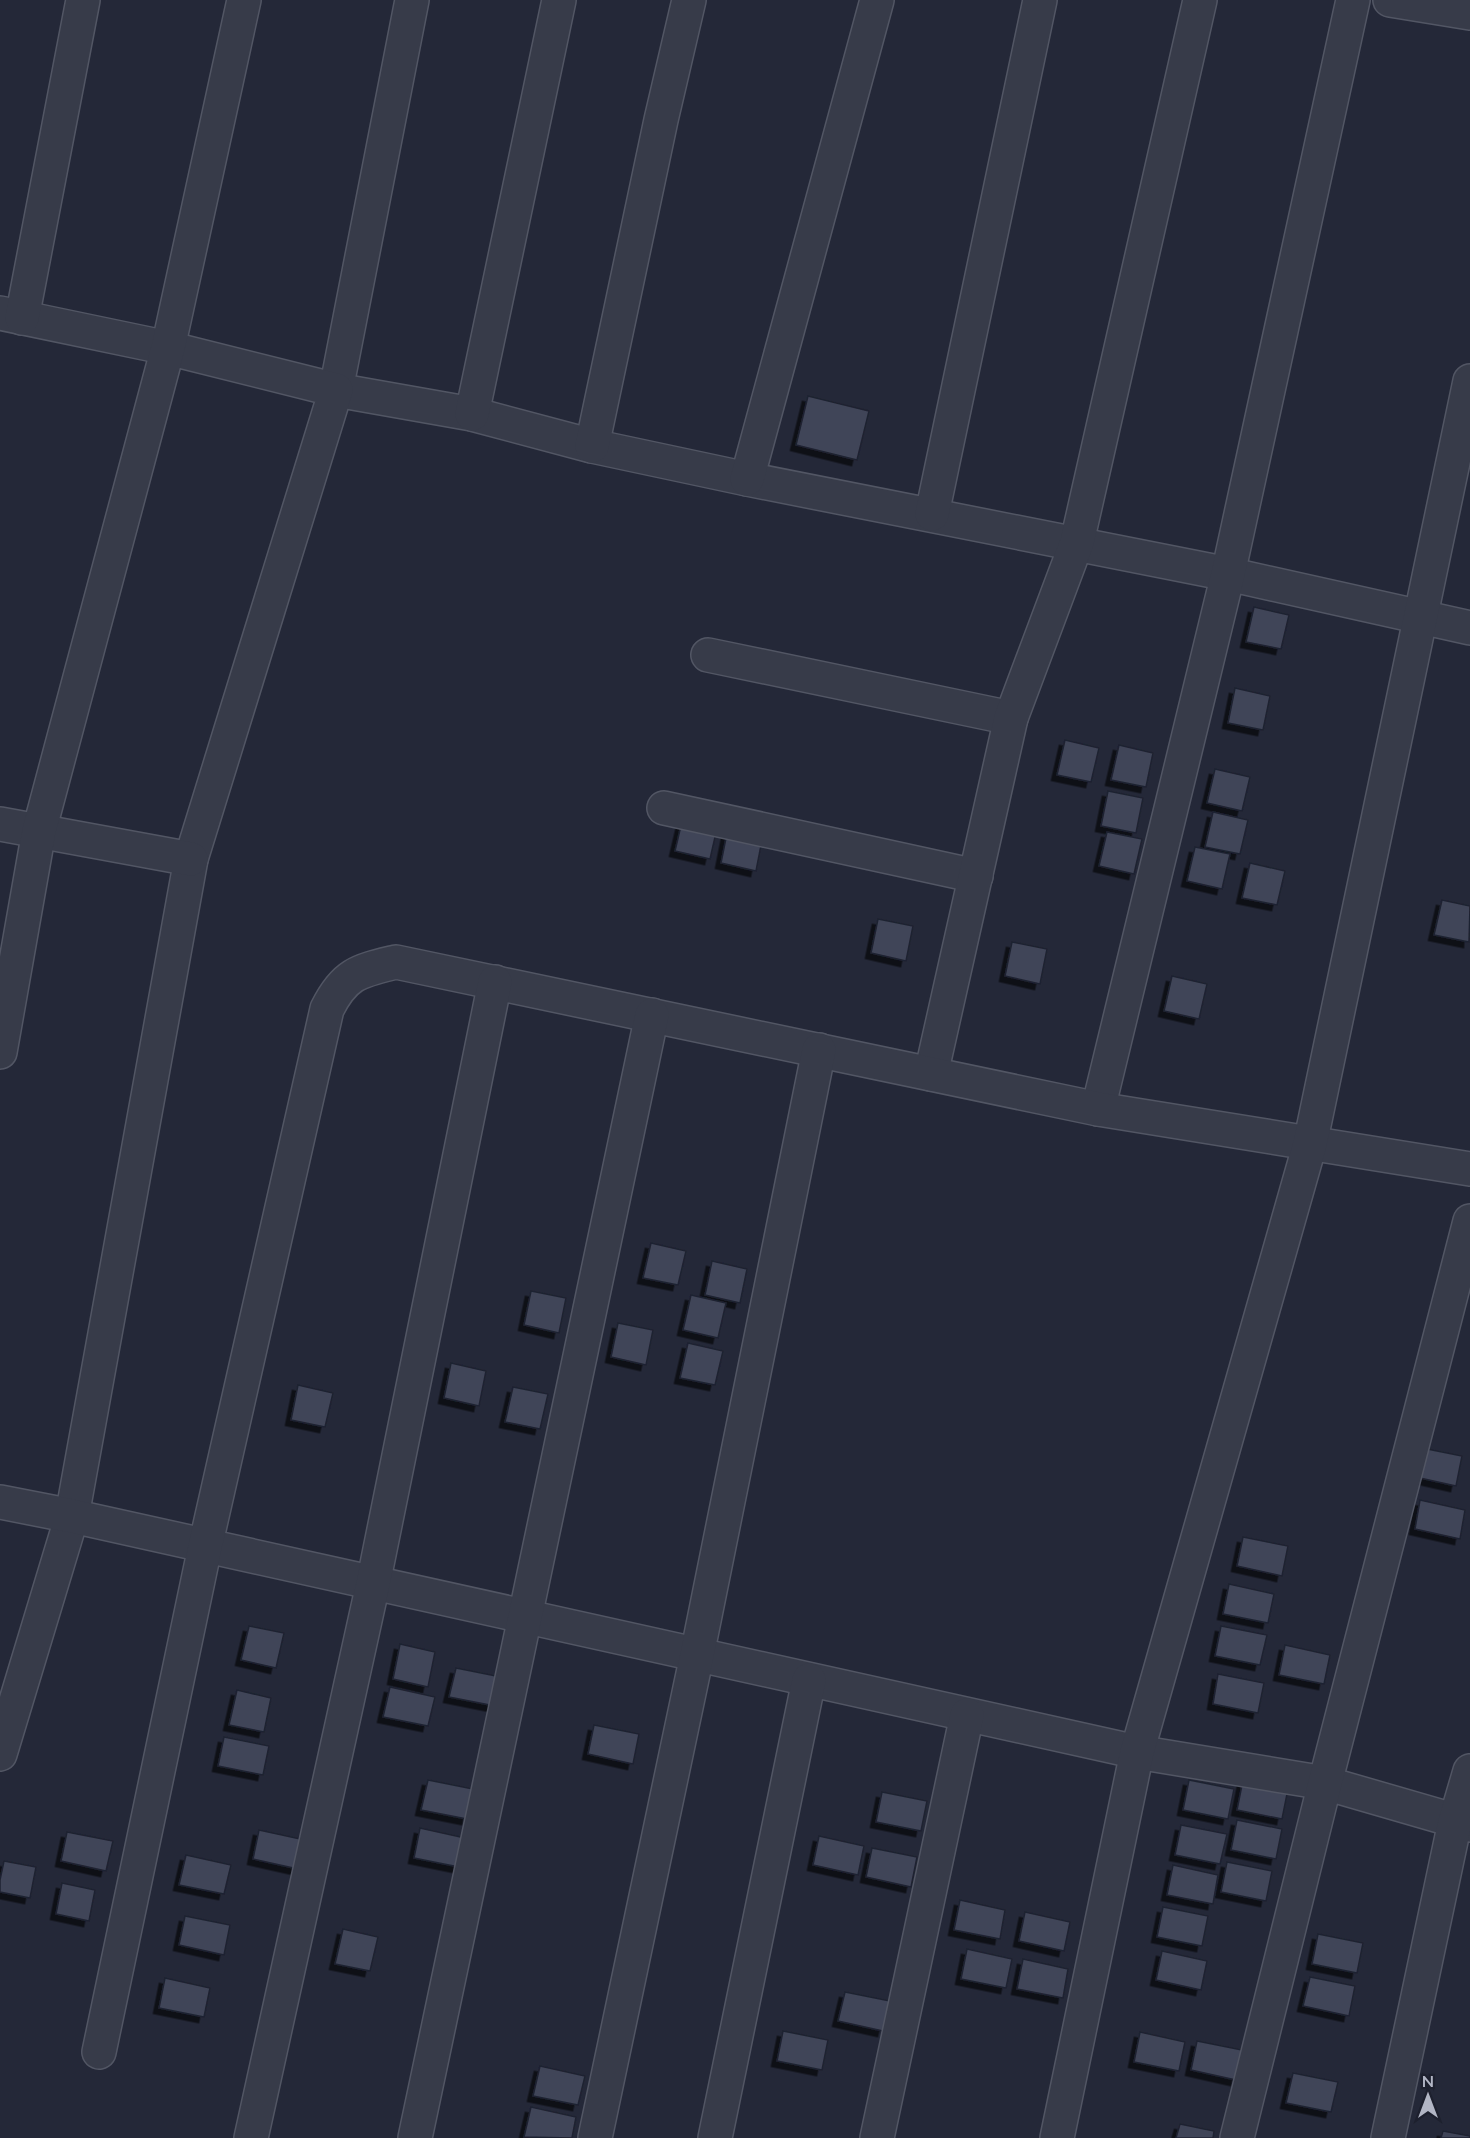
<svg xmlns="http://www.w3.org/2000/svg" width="1470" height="2138" viewBox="0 0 1470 2138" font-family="Lato,sans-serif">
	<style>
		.building { fill: #404558; stroke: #1f2230; stroke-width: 1.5; filter: url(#shadow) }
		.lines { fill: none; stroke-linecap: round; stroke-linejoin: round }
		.minor-casing { stroke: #525664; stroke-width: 36 }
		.minor { stroke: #373b49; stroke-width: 33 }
	</style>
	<defs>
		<filter id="shadow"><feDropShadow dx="-5.5" dy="5.5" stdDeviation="0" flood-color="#0009"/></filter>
	</defs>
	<rect width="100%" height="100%" fill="#242838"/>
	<g class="building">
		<path d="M808,396L869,411L857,460L796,445Z"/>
		<path d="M1254,607L1289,615L1281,649L1246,642Z"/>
		<path d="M1235,688L1270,696L1263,730L1228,723Z"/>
		<path d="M1065,740L1099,748L1091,782L1057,775Z"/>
		<path d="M1119,745L1153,753L1146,787L1111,780Z"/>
		<path d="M1215,769L1250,777L1242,811L1207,803Z"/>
		<path d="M1108,791L1143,798L1136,833L1101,826Z"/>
		<path d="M1213,812L1248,820L1240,854L1205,847Z"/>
		<path d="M683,817L718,824L710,859L675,851Z"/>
		<path d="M728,828L763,835L756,871L721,863Z"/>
		<path d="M1107,832L1142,839L1134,874L1099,866Z"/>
		<path d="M1195,847L1230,854L1222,889L1187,881Z"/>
		<path d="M1250,863L1285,871L1277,905L1242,898Z"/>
		<path d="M1442,900L1470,906L1469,942L1434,935Z"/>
		<path d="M878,919L913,926L906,961L871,953Z"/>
		<path d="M1012,942L1047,949L1040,984L1005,976Z"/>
		<path d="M1172,976L1207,984L1199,1019L1164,1011Z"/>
		<path d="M651,1243L686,1251L678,1285L643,1278Z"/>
		<path d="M712,1261L747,1269L740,1303L705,1295Z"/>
		<path d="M531,1291L566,1298L559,1333L524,1325Z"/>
		<path d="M691,1295L726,1303L718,1338L683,1330Z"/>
		<path d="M618,1323L653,1330L646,1365L611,1357Z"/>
		<path d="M688,1343L723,1351L715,1385L680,1378Z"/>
		<path d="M451,1363L486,1371L479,1406L444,1398Z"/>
		<path d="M298,1385L333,1393L325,1427L291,1420Z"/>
		<path d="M513,1387L548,1394L540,1429L505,1422Z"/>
		<path d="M1417,1447L1462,1456L1456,1486L1411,1476Z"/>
		<path d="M1420,1500L1465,1510L1460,1539L1415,1529Z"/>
		<path d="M1243,1537L1288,1546L1282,1576L1237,1566Z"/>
		<path d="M1229,1584L1274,1594L1268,1623L1223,1614Z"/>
		<path d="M249,1626L284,1633L276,1668L241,1660Z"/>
		<path d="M1221,1626L1267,1635L1260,1665L1215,1656Z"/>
		<path d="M400,1644L435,1652L428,1687L393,1679Z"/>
		<path d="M1285,1645L1330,1655L1324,1684L1279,1675Z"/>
		<path d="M456,1668L501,1677L495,1706L449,1697Z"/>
		<path d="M1218,1674L1264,1683L1258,1713L1213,1704Z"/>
		<path d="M390,1687L435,1697L428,1726L383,1717Z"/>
		<path d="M237,1690L271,1698L264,1732L229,1725Z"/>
		<path d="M594,1725L639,1734L633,1764L588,1754Z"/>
		<path d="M224,1737L269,1746L263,1775L218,1766Z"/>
		<path d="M428,1780L473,1789L467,1819L421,1810Z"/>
		<path d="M1189,1780L1234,1789L1228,1819L1183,1810Z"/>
		<path d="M1243,1780L1288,1789L1282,1819L1237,1810Z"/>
		<path d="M882,1792L927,1801L921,1831L876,1822Z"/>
		<path d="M1237,1820L1282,1829L1276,1859L1231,1850Z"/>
		<path d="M1181,1825L1227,1834L1220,1864L1175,1855Z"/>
		<path d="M420,1828L465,1838L459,1867L414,1858Z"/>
		<path d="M259,1830L305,1840L298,1869L253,1859Z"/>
		<path d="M67,1832L113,1841L106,1871L61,1861Z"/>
		<path d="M819,1836L864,1846L858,1875L813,1865Z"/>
		<path d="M872,1848L917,1857L911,1887L866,1877Z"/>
		<path d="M186,1855L231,1865L224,1894L179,1885Z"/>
		<path d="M4,1861L36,1867L30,1898L0,1892V1880Z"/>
		<path d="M1227,1862L1272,1871L1266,1901L1221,1892Z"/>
		<path d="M1173,1865L1218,1875L1213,1904L1167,1895Z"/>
		<path d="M62,1883L95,1890L89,1921L56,1914Z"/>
		<path d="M960,1900L1005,1910L1000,1939L954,1930Z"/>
		<path d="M1163,1907L1208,1916L1202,1946L1157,1937Z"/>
		<path d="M1025,1912L1070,1922L1064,1951L1019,1941Z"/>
		<path d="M185,1916L230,1925L224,1955L179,1945Z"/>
		<path d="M343,1929L378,1937L370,1971L335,1964Z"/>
		<path d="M1318,1934L1363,1943L1357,1973L1312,1964Z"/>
		<path d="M967,1949L1012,1959L1006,1988L961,1979Z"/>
		<path d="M1162,1951L1207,1961L1201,1990L1156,1980Z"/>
		<path d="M1023,1959L1068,1969L1063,1998L1017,1989Z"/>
		<path d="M1310,1977L1355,1986L1349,2016L1303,2006Z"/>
		<path d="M165,1978L210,1988L204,2017L159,2008Z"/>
		<path d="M845,1992L890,2001L883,2031L838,2021Z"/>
		<path d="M783,2031L828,2040L822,2070L777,2061Z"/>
		<path d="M1140,2032L1185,2042L1179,2071L1134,2062Z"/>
		<path d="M1197,2041L1242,2050L1236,2080L1191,2070Z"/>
		<path d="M540,2066L585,2076L578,2105L533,2096Z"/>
		<path d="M1293,2073L1338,2082L1331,2112L1286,2103Z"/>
		<path d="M531,2107L576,2117L572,2138L524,2137Z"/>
		<path d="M1180,2124L1214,2131L1213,2138H1176Z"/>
		<path d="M1443,2131L1470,2136V2138H1441Z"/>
	</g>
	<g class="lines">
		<defs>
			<g id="minor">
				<path d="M412,0L336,390L472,414L592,446L747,479L1228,574L1470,628"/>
				<path d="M1390,0L1470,13"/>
				<path d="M0,313L168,348L336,390L191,859L72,1516L0,1754"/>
				<path d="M22,318L83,0"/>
				<path d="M472,414L559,0"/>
				<path d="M592,446L661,120L689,0"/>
				<path d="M747,479L877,0"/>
				<path d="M932,514L1040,0"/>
				<path d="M708,655L1011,718"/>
				<path d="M664,808L976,876"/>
				<path d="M0,824L191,859"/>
				<path d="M0,1052L39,831L168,348L244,0"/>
				<path d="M931,1074L1011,718L1077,542L1200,0"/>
				<path d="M1098,1109L1228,574L1353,0"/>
				<path d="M0,1502L72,1516L1137,1752L1325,1783L1470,1825"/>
				<path d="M99,2052L205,1547L327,1009C345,973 359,971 396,962L1098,1109L1470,1169"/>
				<path d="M251,2138L373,1584L495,982"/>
				<path d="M415,2138L652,1015"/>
				<path d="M595,2138L697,1655L819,1050"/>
				<path d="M715,2138L809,1680"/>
				<path d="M877,2138L967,1715"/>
				<path d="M1057,2138L1137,1752L1310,1144L1470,381"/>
				<path d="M1237,2138L1325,1783L1470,1221"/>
				<path d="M1388,2138L1455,1822L1470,1771"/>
			</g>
		</defs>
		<use href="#minor" class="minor-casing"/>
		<use href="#minor" class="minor"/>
	</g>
	<g transform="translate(1428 2096)" stroke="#1d202e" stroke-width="4.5" paint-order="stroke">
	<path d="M0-4.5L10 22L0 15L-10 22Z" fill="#b2b6c5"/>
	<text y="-9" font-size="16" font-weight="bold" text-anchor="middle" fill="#b2b6c5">N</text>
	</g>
</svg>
